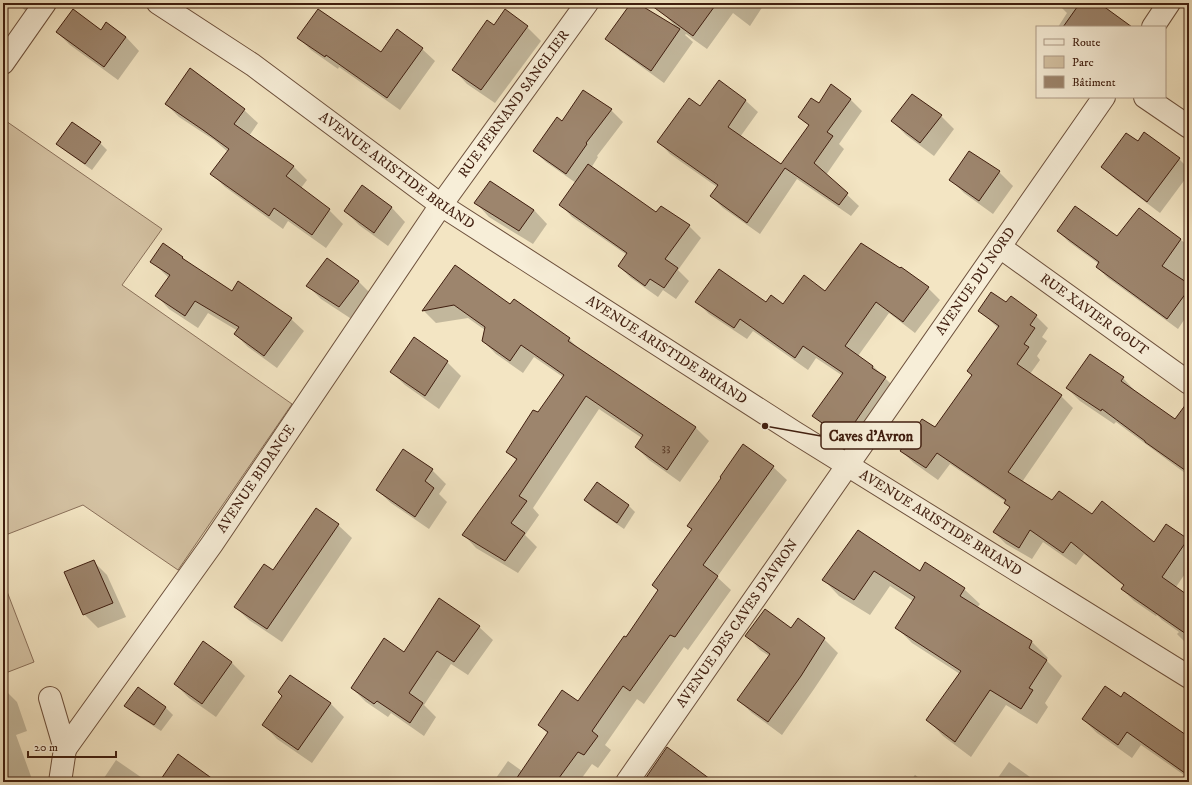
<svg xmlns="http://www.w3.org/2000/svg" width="1192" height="785" viewBox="0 0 1192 785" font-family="'IM FELL DW Pica',serif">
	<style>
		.green { fill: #d5c3a4; stroke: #8a705a }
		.shadow { fill: #0003 }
		.building { fill: #9d856d; stroke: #401e0f }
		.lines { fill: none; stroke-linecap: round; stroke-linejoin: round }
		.street-casing { stroke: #6d503c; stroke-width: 24 }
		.street { stroke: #f7eed8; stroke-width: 22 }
		.labels { text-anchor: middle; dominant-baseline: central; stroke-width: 3.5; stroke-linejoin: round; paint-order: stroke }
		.number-label { font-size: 12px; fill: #573826 }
		.street-label { font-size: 14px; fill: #401e0f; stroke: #f7eed8 }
		.leader { fill: none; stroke: #401e0f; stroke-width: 1.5 }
		.callout-dot { fill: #401e0f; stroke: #f7eed8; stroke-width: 1.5 }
		.callout { fill: #f7eed8; stroke: #401e0f; stroke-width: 1.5 }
		.callout-label { font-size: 15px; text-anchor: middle; font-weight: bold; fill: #401e0f }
	</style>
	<rect width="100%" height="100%" fill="#f3e5c3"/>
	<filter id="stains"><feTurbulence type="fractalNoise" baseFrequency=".005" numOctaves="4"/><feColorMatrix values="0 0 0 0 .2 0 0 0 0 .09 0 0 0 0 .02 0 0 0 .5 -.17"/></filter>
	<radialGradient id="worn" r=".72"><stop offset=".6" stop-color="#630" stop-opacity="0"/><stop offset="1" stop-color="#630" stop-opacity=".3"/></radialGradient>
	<g class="green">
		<path d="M3,119L162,229L122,285L292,404L178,570L83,505L3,536Z"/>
		<path d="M3,581L34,662L3,674Z"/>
	</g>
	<g class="shadow">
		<path d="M17,3H39L29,14Z"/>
		<path d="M632,3H635L677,28L665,15L674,3H765L750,26L733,13L707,49L686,34L685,35L693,42L664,83L620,51L607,38Z"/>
		<path d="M1057,3H1097L1127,27H1058L1067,13Z"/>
		<path d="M106,24L126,37L139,51L118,80L70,45L57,32L102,31Z"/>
		<path d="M527,27L541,41L495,103L467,84L454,70Z"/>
		<path d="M398,29L422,49L435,61L400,110L339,67L338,69L311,50L299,38L381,53Z"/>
		<path d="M190,69L244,110L258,123L249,136L293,166L307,180L301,188L329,210L343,224L326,248L288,221L283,229L225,187L212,174L228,152L214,140L179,117L166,104Z"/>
		<path d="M719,81L746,101L758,112L740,137L781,166L809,126L799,117L819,105L850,99L862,111L839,144L844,149L826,175L859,206L851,216L797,179L760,234L723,208L711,196L717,187L670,154L659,142L700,107Z"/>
		<path d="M584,92L611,110L623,122L597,156L598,157L591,168L657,214L689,226L701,238L678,270L689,281L676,299L663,290L658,297L631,278L619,266L627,255L572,217L560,204L576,183L546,162L534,151L562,122Z"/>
		<path d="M941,116L954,129L934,156L906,135L892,121Z"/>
		<path d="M100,143L107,150L92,170L64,150L58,144Z"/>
		<path d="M1138,143L1179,159L1189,169V174L1160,213L1115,179L1103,167Z"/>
		<path d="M999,172L1013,186L993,214L964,193L950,179Z"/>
		<path d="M490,182L534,210L547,224L533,244L489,217L476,203Z"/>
		<path d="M362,186L392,208L405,222L388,246L359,225L345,211Z"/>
		<path d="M1139,209L1189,246V324L1184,320L1178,329L1108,278L1097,267L1099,264L1069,242L1058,231L1118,238Z"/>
		<path d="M182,257L189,264L232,292L291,319L304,331L277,368L248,347L235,334L238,331L208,313L198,328L169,309L157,296L169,278L152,262Z"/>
		<path d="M456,266L510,305L569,339L581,351L696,428L709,441L680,482L649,460L636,447L642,438L599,409L533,508L539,515L525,535L537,547L518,573L476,548L463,534L517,461L507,451L539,413L563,377L534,357L523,373L496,354L483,341L485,330L468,318L436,323L424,311Z"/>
		<path d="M358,281L372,295L353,320L321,299L308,286Z"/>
		<path d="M928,288L940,300L915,333L889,313L858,356L873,366L898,391L865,437L842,439L826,428L813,416L843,376L816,358L808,370L753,331L747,339L709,314L697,302L766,304L783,305L825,292Z"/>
		<path d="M1006,303L1036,316L1048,328L1042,337L1047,341L1037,356L1040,360L1030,374L1061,396L1073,408L1022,482L1052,502L1092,516L1154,544L1167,526L1188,540L1189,541V568L1165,603L1189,596V646L1177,634L1179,632L1162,620L1157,615L1156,616L1134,601L1122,589L1124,586L1084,554L1076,565L1043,542L1032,559L1006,544L994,532L1010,508L1006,502L950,464L938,480L914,463L901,451L903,449L898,444L915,431L935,429L972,376L968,371L998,328L979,310Z"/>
		<path d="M414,339L447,362L461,376L439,409L405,385L391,372Z"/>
		<path d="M1123,378L1136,392L1176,421L1189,423V476L1116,422L1114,424L1080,401L1067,388Z"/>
		<path d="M773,467L787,480L717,577L731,590L688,650L684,647L644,704L637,699L605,745L611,750L598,768L592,764L579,782H499L496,778L508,761L522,771L548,734L539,725L578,703L659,591L653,585L692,530L688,526Z"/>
		<path d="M432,470L446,484L439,494L447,502L429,529L391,503L377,490Z"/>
		<path d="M597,484L629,506L635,512L624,529L592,507L585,500Z"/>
		<path d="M338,525L352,538L282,642L249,620L235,607L273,571Z"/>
		<path d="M858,531L920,572L964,589L980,604L977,608L1032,642L1048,658L1046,660L1062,676L1045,703L1048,707L1037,724L1006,705L971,757L943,736L928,720L960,674L912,643L896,627L913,601L890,586L870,615L839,596L824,580Z"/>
		<path d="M93,561L107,575L126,617L98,628L84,614Z"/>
		<path d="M479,627L493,640L468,675L451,664L424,705L436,717L424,736L391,713L388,717L366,702L352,688L404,653Z"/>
		<path d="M791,629L824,639L838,653L814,689L782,735L752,713L738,700L769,656L760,650L747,636Z"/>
		<path d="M231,662L245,676L216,717L189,698L175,684Z"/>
		<path d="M290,676L331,704L344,717L312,763L277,739L264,725L283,696Z"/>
		<path d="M139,688L166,708L173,715L161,731L132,712L125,706Z"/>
		<path d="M3,689H4L17,702L27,731L16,735L33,782H3Z"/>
		<path d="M1121,698L1189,738V782H1180L1184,775L1141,745L1132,758L1097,733L1083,719Z"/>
		<path d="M116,760L148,782H103L102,781Z"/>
		<path d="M1009,762L1037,782H995Z"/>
		<path d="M915,775L925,782H909Z"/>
		<path d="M894,777L901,782H890Z"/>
	</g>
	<g class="building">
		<path d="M631,3H637L680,29L651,71L605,39Z"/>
		<path d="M648,3H717L693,36Z"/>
		<path d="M1080,3H1099L1132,27H1063Z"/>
		<path d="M73,9L101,30L106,22L126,37L104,67L56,32Z"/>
		<path d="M318,9L381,52L397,29L423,48L387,98L326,55L325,57L297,38Z"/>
		<path d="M505,9L528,26L481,90L452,70L487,20L494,25Z"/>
		<path d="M190,68L245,109L234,124L294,166L286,176L330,209L312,235L274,208L269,216L210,174L229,149L203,130L165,104Z"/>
		<path d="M719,80L746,100L728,127L781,164L809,125L798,117L811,98L819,103L831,84L851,99L827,132L833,136L814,163L848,193L839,205L785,168L747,223L710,196L718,185L657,142L689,98L700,106Z"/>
		<path d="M583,90L612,109L586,143L587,144L566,174L533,151L557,117L562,121Z"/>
		<path d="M912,94L942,115L920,143L891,121Z"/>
		<path d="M72,122L101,142L85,164L56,144Z"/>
		<path d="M1144,132L1180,158L1147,202L1101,167L1126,133L1138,141Z"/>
		<path d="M969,151L1000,171L979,201L949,180Z"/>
		<path d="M588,164L656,212L661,206L690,225L665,259L678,268L664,288L650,279L645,286L618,266L627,253L559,205Z"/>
		<path d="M490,181L534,210L519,231L474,203Z"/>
		<path d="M362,185L392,207L374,233L344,211Z"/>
		<path d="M1075,206L1117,236L1139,208L1181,239L1162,266L1189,284V289L1167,319L1096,267L1099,262L1057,231Z"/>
		<path d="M163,243L183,257L182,258L232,291L238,281L292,318L264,356L234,334L239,327L195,301L185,316L155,296L170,275L150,262Z"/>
		<path d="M861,243L900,268L901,267L929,287L903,322L876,302L845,346L873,366L872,368L886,377L853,425L828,427L812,416L843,373L803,346L795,358L740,319L734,328L695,302L719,269L766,302L771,295L783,304L804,275L825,291Z"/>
		<path d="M327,258L359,281L339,307L306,286Z"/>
		<path d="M455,265L510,304L514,299L570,338L568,341L696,427L667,470L635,447L643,435L586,396L519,496L527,501L511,523L525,533L505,561L462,535L517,459L506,452L533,410L538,412L564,375L521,345L510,361L482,341L485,327L454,305L422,311Z"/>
		<path d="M991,292L1006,302L1011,296L1037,315L1030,325L1035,328L1024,344L1029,347L1017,364L1062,395L1008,472L1052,500L1059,491L1092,514L1102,501L1154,542L1166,524L1188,539L1162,577L1189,596V636L1121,589L1124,585L1071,542L1063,553L1030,530L1019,548L993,532L1010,507L1004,503L1006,500L937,453L926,468L900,451L902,448L897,444L909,426L915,429L922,419L935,427L972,375L967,371L999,326L978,311Z"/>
		<path d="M414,337L448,361L425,396L390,372Z"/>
		<path d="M1090,354L1124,377L1121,381L1175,419L1189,400V473L1145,442V441L1102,409L1101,411L1066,388Z"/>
		<path d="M743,444L774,466L703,565L718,576L675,637L670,635L630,691L623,686L592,731L598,736L584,755L578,752L556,782H514L548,732L538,725L562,690L578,701L624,636L626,637L658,590L652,585L692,529L687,526L721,478L720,477Z"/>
		<path d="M403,449L433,469L425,481L434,488L415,517L376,490Z"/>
		<path d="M597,482L629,505L617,523L584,500Z"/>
		<path d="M316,508L339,524L267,629L234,607L264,564L273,570Z"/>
		<path d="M858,530L920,571L925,562L965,588L960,596L1032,641L1029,648L1047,660L1029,688L1033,690L1021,709L990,690L955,742L926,720L961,671L895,628L915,597L874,571L854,600L822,580Z"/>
		<path d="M94,560L113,603L83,615L64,572Z"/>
		<path d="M439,598L480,626L454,662L437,651L409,693L423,703L410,723L377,701L374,704L351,688L384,638L404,652Z"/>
		<path d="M765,609L791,628L798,618L825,638L801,676L768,722L737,700L770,654L745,636Z"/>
		<path d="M203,641L232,662L202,704L174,684Z"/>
		<path d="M290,675L331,703L298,750L262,725L282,696L278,692Z"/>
		<path d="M1105,686L1121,697L1124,692L1189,737V776L1127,732L1118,745L1082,719Z"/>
		<path d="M138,687L166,707L154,725L124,706Z"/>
		<path d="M667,747L714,782H643Z"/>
		<path d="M178,754L217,782H159Z"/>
	</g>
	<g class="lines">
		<defs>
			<g id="street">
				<path id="s1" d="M158,3L253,65L441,205L794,432L1189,677"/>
				<path d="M1153,27L1169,3"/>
				<path d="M3,63L45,3"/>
				<path d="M1145,97L1189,127"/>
				<path id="s2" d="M1000,247L1189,383"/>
				<path d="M50,698L65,749L60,782"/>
				<path id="s3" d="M65,749L212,544L441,205L587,3"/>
				<path id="s4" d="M627,782L1104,97"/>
			</g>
		</defs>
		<use href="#street" class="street-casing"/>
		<use href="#street" class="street"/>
	</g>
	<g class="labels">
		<g class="number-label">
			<text x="666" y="447">33</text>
		</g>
		<g class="street-label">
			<text stroke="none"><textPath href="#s3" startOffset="786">RUE FERNAND SANGLIER</textPath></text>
			<text stroke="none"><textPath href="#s1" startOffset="292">AVENUE ARISTIDE BRIAND</textPath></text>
			<text stroke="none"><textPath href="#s4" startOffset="610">AVENUE DU NORD</textPath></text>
			<text stroke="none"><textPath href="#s2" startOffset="116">RUE XAVIER GOUT</textPath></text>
			<text stroke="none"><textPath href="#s1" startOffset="616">AVENUE ARISTIDE BRIAND</textPath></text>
			<text stroke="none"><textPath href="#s3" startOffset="331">AVENUE BIDANCE</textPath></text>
			<text stroke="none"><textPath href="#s1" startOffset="940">AVENUE ARISTIDE BRIAND</textPath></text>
			<text stroke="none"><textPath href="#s4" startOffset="193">AVENUE DES CAVES D'AVRON</textPath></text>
		</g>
	</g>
	<path class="leader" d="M765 426L821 436"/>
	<circle class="callout-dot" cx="765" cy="426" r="4"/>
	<rect class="callout" x="821" y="422" width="100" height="27" rx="4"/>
	<g class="callout-label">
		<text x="871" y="441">Caves d'Avron</text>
	</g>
	<rect width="1192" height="785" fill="none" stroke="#f3e5c3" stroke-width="16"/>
	<rect x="4" y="4" width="1184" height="777" fill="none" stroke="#401e0f" stroke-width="2"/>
	<rect x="8" y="8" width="1176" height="769" fill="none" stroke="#401e0f"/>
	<rect x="1036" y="26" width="130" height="72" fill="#f7eed8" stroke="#ae9b88"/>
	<rect x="1044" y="39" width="20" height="6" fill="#f7eed8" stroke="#ae9b88"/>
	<text x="1072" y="46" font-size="12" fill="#401e0f">Route</text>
	<rect x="1044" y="56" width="20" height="12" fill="#d5c3a4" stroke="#ae9b88"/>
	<text x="1072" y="66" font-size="12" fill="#401e0f">Parc</text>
	<rect x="1044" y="76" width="20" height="12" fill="#9d856d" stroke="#ae9b88"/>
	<text x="1072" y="86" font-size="12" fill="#401e0f">Bâtiment</text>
	<path d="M28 751v6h88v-6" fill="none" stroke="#401e0f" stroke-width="2"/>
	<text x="34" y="751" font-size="12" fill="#401e0f" stroke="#f7eed8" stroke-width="3" paint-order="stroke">20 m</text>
	<rect width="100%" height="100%" filter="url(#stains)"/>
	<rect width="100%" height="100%" fill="url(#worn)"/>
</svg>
